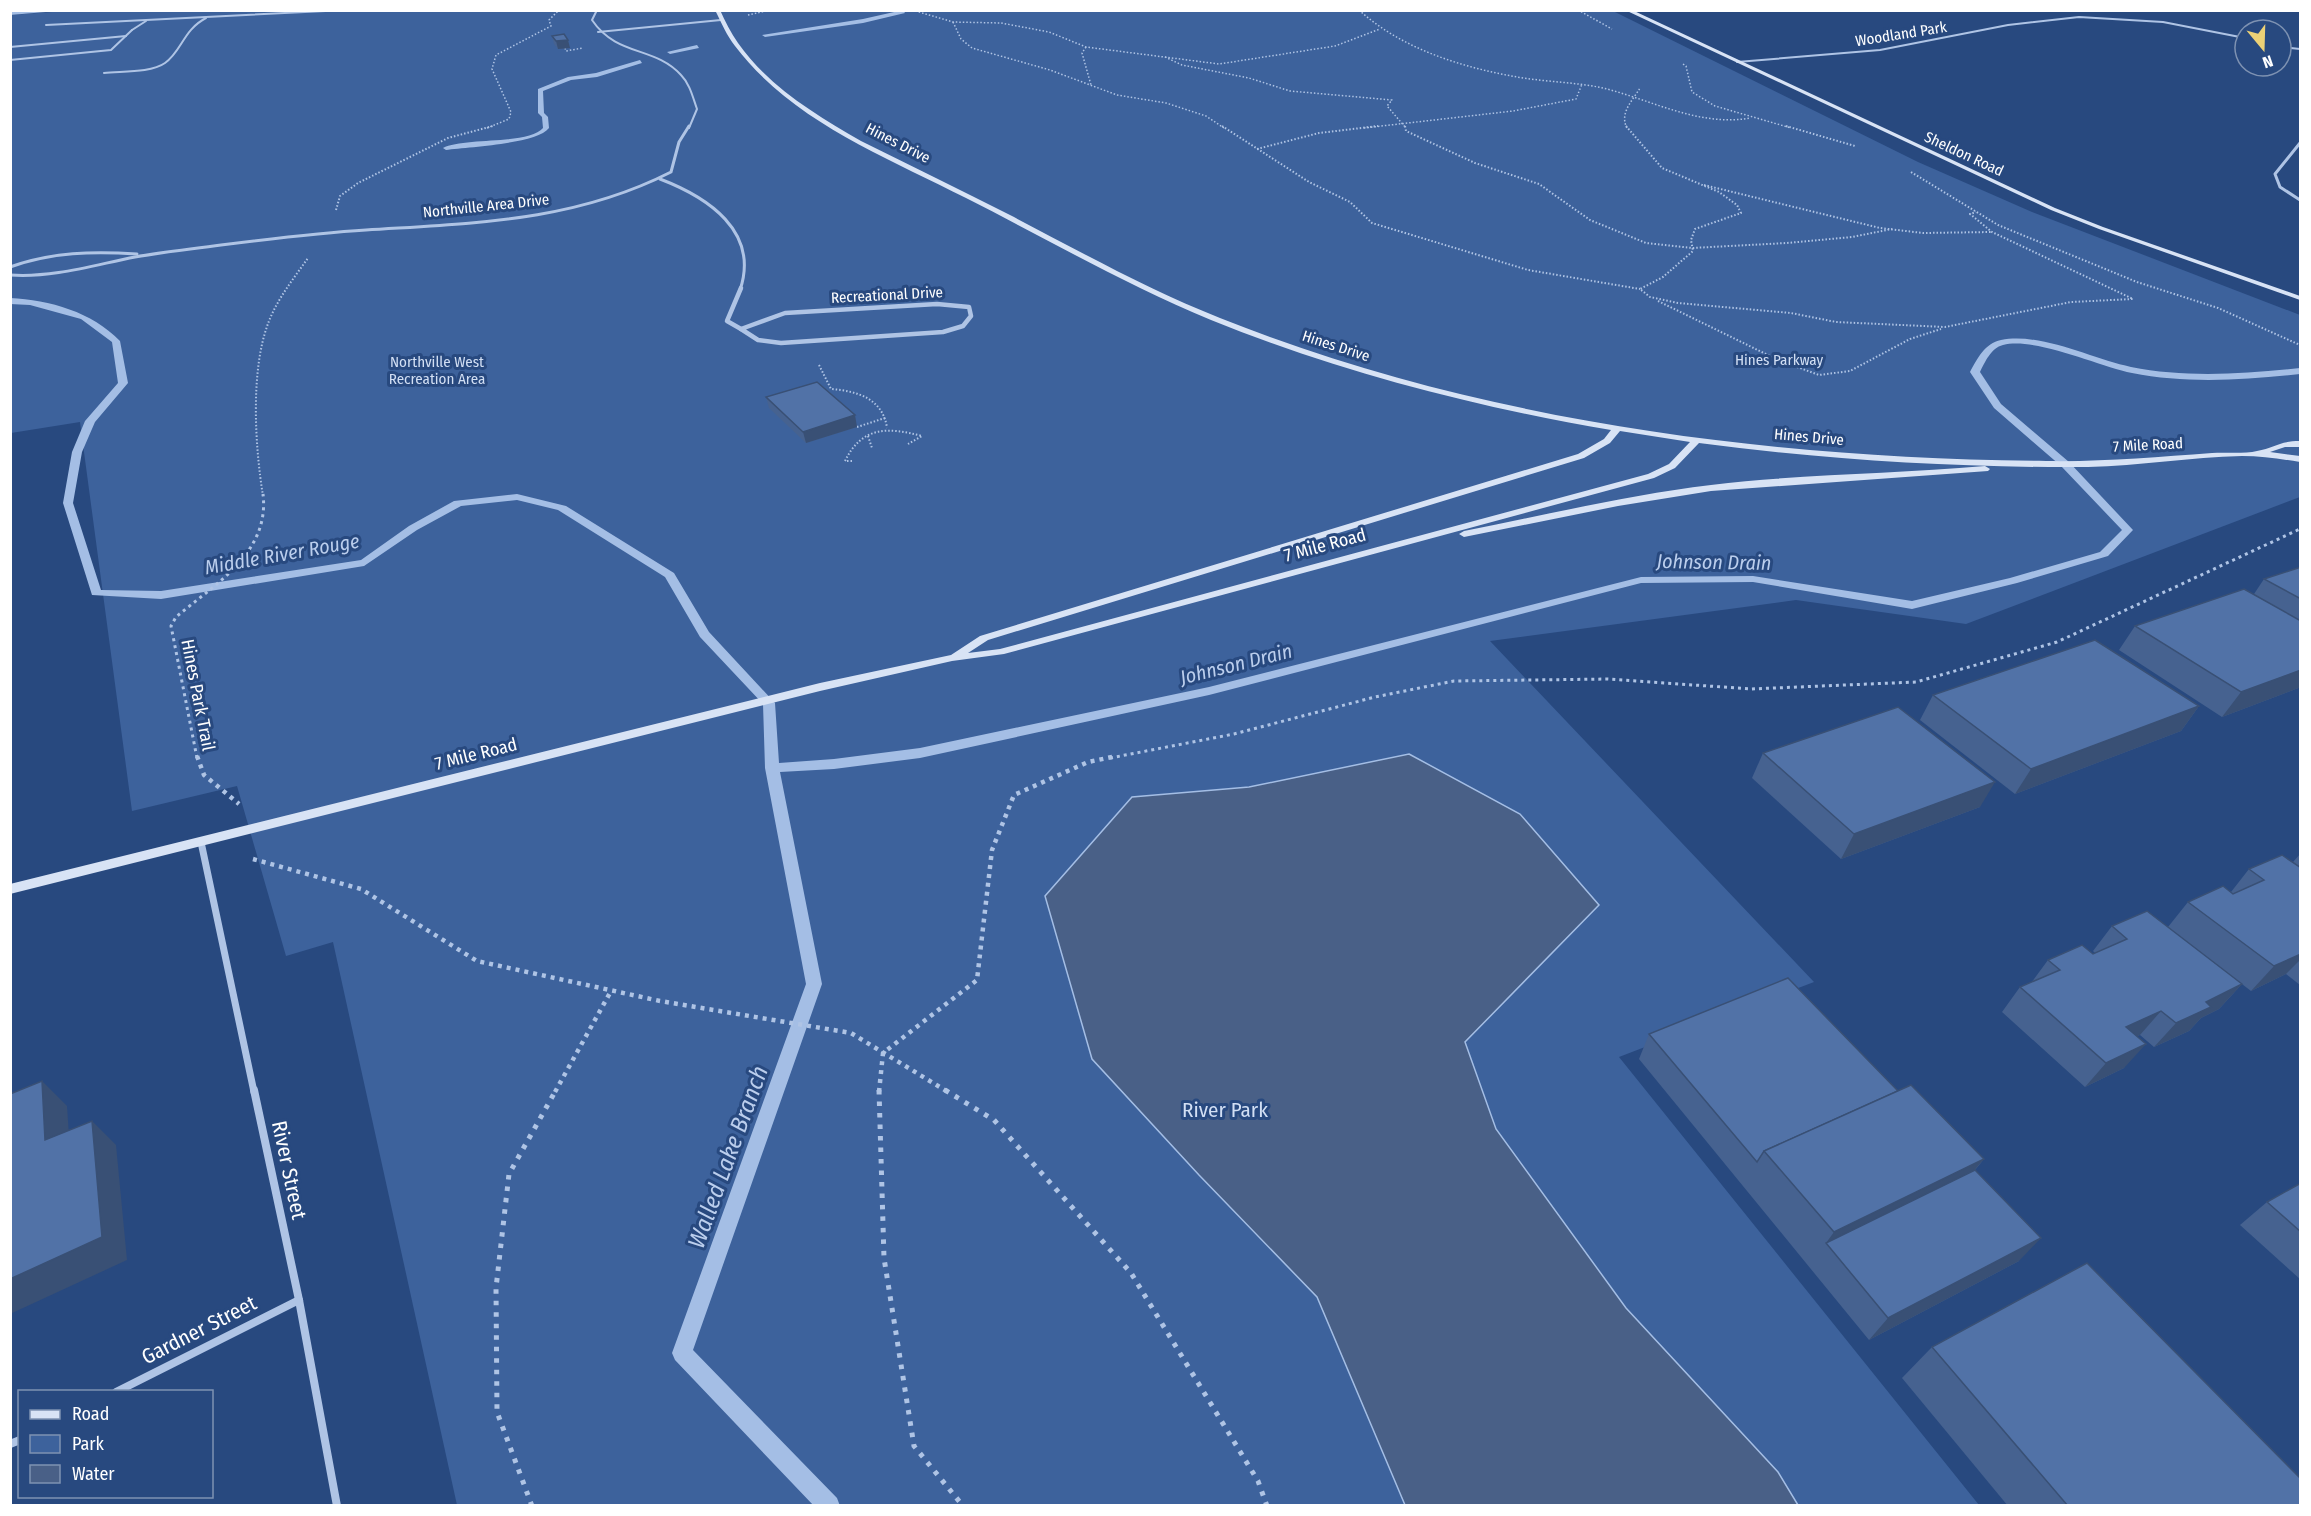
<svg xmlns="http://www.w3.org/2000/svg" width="2311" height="1516" viewBox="0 0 2311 1516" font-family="'Fira Sans Condensed',sans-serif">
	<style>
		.green { fill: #3d629c }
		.water { fill: #496087; stroke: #a4bee5; stroke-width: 1.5 }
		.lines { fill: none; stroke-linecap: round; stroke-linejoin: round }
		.stream { fill: #a4bee5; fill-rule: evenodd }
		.path-far4 { stroke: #afc4e5; stroke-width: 1.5; stroke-dasharray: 1.5 2; stroke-linecap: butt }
		.path-far3 { stroke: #afc4e5; stroke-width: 2; stroke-dasharray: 1.5 2; stroke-linecap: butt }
		.path-far2 { stroke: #afc4e5; stroke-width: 3; stroke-dasharray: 3 4; stroke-linecap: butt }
		.path-far1 { stroke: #afc4e5; stroke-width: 4.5; stroke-dasharray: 4 5; stroke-linecap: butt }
		.path { stroke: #afc4e5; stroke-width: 5; stroke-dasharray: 4.5 7; stroke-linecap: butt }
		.lane { stroke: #afc4e5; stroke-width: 2 }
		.street-far4 { stroke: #afc4e5; stroke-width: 2 }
		.street-far3 { stroke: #afc4e5; stroke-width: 3 }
		.street-far2 { stroke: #afc4e5; stroke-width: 4.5 }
		.street-far1 { stroke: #afc4e5; stroke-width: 7 }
		.street { stroke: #afc4e5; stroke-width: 8 }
		.secondary { fill: #d8e3f5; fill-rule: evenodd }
		.wall { fill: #466290 }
		.shaded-wall { fill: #395075 }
		.building { fill: #5172a7; stroke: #395075; stroke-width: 1.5 }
		.labels { text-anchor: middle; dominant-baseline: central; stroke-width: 6; stroke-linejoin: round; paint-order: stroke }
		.far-street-label { font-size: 15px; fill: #fff; stroke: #28497f }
		.far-park-label { font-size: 15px; fill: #d2dff4; stroke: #28497f }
		.street-label { font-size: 18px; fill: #fff; stroke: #28497f }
		.water-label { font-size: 20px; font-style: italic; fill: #bbceed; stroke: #28497f }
		.near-park-label { font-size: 21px; fill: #d2dff4; stroke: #28497f }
		.near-street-label { font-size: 21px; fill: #fff; stroke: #28497f }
		.near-water-label { font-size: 24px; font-style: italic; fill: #bbceed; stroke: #28497f }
	</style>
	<rect width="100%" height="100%" fill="#28497f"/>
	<path class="green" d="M65,11H1613L1918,162L2032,212L2300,315V497L1966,624L1796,600L1490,641L1814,982L1619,1057L1979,1505H457L333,942L286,956L237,786L132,811L80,422L11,433V15Z"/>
	<path class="water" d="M1409,754L1520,814L1599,905L1465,1042L1496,1129L1626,1308L1778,1472L1798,1505H1405L1317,1297L1199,1175L1092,1059L1045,896L1132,797L1249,787Z"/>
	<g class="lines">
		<g class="stream">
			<path d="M48,10L46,12L10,15V11Z"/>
			<path d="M903,10L905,13L863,23L765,37L762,35L863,19Z"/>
			<path d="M697,45L699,48L670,54L667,52Z"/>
			<path d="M640,60L642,63L597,77L571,80L543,91L544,113L548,117L549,128C537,144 468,147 446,150L443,148C463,137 529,145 543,128L542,117L538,113V89L568,77L596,73Z"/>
			<path d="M10,298C50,300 92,312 120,341L128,383L95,422L82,452L73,503L101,590L161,591L361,560L409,526L454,501L517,494L566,506L674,573L709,632L775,703L779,763L834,759L920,748L1209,687L1641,577L1753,576L1912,601L2010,578L2100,552L2122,530L2061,466L1994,408L1970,372C1977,359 1985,343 2001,340C2041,332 2092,359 2131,367C2186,378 2244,374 2300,368V374C2245,380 2187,384 2132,373C2098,366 2036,337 2003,345C1991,348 1985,362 1980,372L2001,404L2069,462L2133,530L2108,556L2017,583L1912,609L1753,582L1641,583L1209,695L920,758L834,769L780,772L822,984L693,1350L837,1498L840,1506H814L675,1360L672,1353L806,984L765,768L763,704L700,637L665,577L558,510L517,500L461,506L417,530L364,566L161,599L92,595L63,503L72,452L85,421L118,383L112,342L81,319L30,305L10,304Z"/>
		</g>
		<g class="path-far4">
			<path d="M912,10L953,22L1001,23L1049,32L1086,47L1219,64L1335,46L1380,29"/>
			<path d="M1359,10C1402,49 1461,67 1517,77C1546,82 1575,82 1603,88C1652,100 1699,127 1750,118"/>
			<path d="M1578,10L1612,29"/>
			<path d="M748,15L770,10"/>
			<path d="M953,22L961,39L972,48L1050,70L1117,95L1166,103L1206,116L1224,128"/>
			<path d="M1086,47L1082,53L1091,85"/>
			<path d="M565,48L566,51L583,48"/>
			<path d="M1165,57L1182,65L1249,78L1290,91L1392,100L1387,106L1406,128"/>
			<path d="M1683,64L1686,66L1692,92L1715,106L1791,128"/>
			<path d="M487,128L509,119L511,112L492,69L496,55L551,26L549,20L559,10"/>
			<path d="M1364,128L1513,111L1576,99L1582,84"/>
			<path d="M1627,128C1619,113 1633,100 1640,88"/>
		</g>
		<g class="path-far3">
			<path d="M1222,126L1309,182L1350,202L1372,223L1528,270L1640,289"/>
			<path d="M1405,126L1406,131L1475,163L1539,184L1590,220L1646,243L1692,248L1787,243L1852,237L1892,229"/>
			<path d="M1626,126L1662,168L1719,192L1737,205L1741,213L1695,229L1691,240L1693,251L1663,277L1640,289L1650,297L1678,303L1791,313L1836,322L1945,327L2071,302L2133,299L1992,232L1970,214L1976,212"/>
			<path d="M1786,126L1855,146"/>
			<path d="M1257,149L1319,133L1378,126"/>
			<path d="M1911,172L1998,225L2137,282L2218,308L2300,345"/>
			<path d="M1704,185L1880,228L1923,233L1991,232"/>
			<path d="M336,210L340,196L358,183L448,138L493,126"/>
			<path d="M1658,301L1778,360L1819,375L1850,371L1910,339L1941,329"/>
			<path d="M819,365L831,389C858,391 883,399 887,428"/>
			<path d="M857,427L885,418"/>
			<path d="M868,436L872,448"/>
			<path d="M852,461H845C862,426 888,427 922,436L908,444"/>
			<path d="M263,496C255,446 250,369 269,321C278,298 294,278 308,258"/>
		</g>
		<g class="path-far2">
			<path d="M197,758L171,626L176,617C215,584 270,553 263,494"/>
			<path d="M1110,758L1234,734L1375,697L1454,681L1608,679L1751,689L1916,682L2057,642L2300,529"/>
		</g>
		<g class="path-far1">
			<path d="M197,756L204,775L239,804"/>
			<path d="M253,859L361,889L477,961L660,1001L851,1033L948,1092"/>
			<path d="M555,1092L611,991"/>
			<path d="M879,1092L883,1053L977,980L992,850L1014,795L1088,762L1117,756"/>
		</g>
		<g class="path">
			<path d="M879,1090L884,1258L914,1446L963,1506"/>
			<path d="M945,1090L994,1120L1131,1273L1258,1481L1267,1506"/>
			<path d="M532,1506L497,1412L496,1288L509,1174L556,1090"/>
		</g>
		<g class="lane">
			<path d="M598,32L721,20"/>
			<path d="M10,47L126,36"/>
			<path d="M10,60L111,50L132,30"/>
			<path d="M104,73C121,71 151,73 165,63C182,51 183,30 206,18"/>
		</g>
		<g class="street-far4">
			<path d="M597,10L592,20C617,57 655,46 681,75C690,84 693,98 697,109L689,128"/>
			<path d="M46,25L346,10"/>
			<path d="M132,30L146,21"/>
			<path d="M2281,47L2300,49"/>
			<path d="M1737,62L1880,50L2008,25L2079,17L2163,22L2245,38"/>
		</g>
		<g class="street-far3">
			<path d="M2300,143L2275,174L2280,187L2300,200"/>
			<path d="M660,179C707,197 760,231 740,290"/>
			<path d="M10,267C52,252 93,251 137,254"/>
			<path d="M10,275C53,278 94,265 135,257C164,252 193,249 221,245C269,239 317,233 366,230C473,223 573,222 671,172L679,142L689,126"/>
		</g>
		<g class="street-far2">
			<path d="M741,288L727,321L741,329"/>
			<path d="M937,304L969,307L971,316L963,326L943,332L781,343L758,340L741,329L785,313Z"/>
		</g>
		<path class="street-far1" d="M201,842L254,1092"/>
		<g class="street">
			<path d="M254,1090L299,1300L337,1506"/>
			<path d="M116,1392L299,1300"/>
			<path d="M10,1444L20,1440"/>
		</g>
		<g class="secondary">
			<path d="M715,10H720C725,21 731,33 738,43C769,87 816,115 861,141C911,166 961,190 1010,215C1079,251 1147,289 1220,318C1482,422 1766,458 2046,461C2102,462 2156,457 2212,453C2225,452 2245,454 2257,451C2274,448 2279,441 2300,441V447H2285L2270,452L2300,456V462C2281,459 2262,456 2242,456C2190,457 2140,466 2088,467C1958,468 1827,460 1699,443L1675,468L1654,478L1004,654L952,661L820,691L10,894V884L820,683L951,655L980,636L1578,454L1604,439L1611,430C1475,407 1339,372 1211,320C1126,285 1047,239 966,198C884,156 792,121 735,46C727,36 721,22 715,10ZM1620,431L1690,442L1669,464L1648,474L1000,649L968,653L988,640L1584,458L1610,443Z"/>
			<path d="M1625,10H1632L2055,208L2103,227L2300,296V300L2099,229L2051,210Z"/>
			<path d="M1985,466L1990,469L1988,471L1711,491L1618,506L1464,537L1459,534L1464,531C1546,515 1628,495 1711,485C1802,474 1894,474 1985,466Z"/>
		</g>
	</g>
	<g class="wall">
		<path d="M552,36L570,48L558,49L554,44Z"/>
		<path d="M766,397L857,427L806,443L769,408Z"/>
		<path d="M2301,567V687L2222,717L2119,650L2135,626L2254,594L2264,579Z"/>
		<path d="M1933,695L2199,706L2181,731L2015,794L1920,720Z"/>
		<path d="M1763,753L1980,807L1841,859L1752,778Z"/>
		<path d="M2301,853V985H2300L2286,974L2251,991L2168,927L2188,902L2231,892L2249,869L2293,862Z"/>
		<path d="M2112,926L2242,984L2219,1009L2201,1018L2189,1031L2154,1047L2140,1035L2137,1036L2124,1068L2085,1087L2002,1012L2020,987L2031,983L2048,960L2095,953L2093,951Z"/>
		<path d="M1649,1034L1898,1091L1984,1159L1975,1170L2019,1261L1869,1340L1639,1059Z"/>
		<path d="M2301,1183V1280L2240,1225L2267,1202Z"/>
		<path d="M1932,1347L2301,1506H2008L1902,1378Z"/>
	</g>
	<g class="shaded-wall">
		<path d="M568,40L570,48L558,49L556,41Z"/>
		<path d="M855,415L857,427L806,443L803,432Z"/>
		<path d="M2301,670V687L2222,717L2241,692Z"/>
		<path d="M2199,706L2181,731L2015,794L2031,769Z"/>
		<path d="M1995,782L1980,807L1841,859L1854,834Z"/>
		<path d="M2301,954V959L2286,974L2251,991L2274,966Z"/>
		<path d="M2242,984L2219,1009L2201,1018L2189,1031L2154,1047L2176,1023L2206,1002Z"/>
		<path d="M2161,1011L2140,1035L2105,1051L2126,1027Z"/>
		<path d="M2146,1044L2124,1068L2085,1087L2106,1063Z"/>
		<path d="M42,1081L67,1106L71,1164L45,1140Z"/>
		<path d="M92,1121L116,1145L127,1260L10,1314V1279Z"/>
		<path d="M1984,1159L1955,1193L1826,1243L1834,1232Z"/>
		<path d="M2041,1238L2019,1261L1869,1340L1888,1318Z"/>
	</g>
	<g class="building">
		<path d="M564,34L568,40L556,41L552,36Z"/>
		<path d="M817,382L855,415L803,432L766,397Z"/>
		<path d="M2301,567V599L2264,579Z"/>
		<path d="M2244,589L2301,621V670L2241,692L2135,626Z"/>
		<path d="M2095,640L2199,706L2031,769L1933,695Z"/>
		<path d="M1898,707L1995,782L1854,834L1763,753Z"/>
		<path d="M2282,855L2301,868V954L2274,966L2188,902L2223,886L2233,894L2264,880L2249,869Z"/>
		<path d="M2147,911L2242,984L2206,1002L2211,1007L2176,1023L2161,1011L2126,1027L2146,1044L2106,1063L2020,987L2060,970L2048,960L2082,945L2093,954L2127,939L2112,926Z"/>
		<path d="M1788,978L1898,1091L1764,1151L1757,1162L1649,1034Z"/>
		<path d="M42,1081L45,1140L92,1121L102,1237L10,1279V1094Z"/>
		<path d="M1911,1085L1984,1159L1834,1232L1764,1151Z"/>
		<path d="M1975,1170L2041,1238L1888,1318L1826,1243Z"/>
		<path d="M2301,1183V1232L2267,1202Z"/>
		<path d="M2087,1263L2301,1479V1506H2068L1932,1347Z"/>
	</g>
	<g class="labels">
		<g class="far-street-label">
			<text transform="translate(1901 34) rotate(-9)">Woodland Park</text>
			<text transform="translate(898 143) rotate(27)">Hines Drive</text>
			<text transform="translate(1964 154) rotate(25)">Sheldon Road</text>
			<text transform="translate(486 206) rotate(-6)">Northville Area Drive</text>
			<text transform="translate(887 295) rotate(-3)">Recreational Drive</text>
			<text transform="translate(1336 346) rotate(18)">Hines Drive</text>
			<text transform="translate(1809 437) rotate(5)">Hines Drive</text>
			<text transform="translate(2148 445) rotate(-3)">7 Mile Road</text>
		</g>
		<g class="far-park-label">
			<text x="1779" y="360">Hines Parkway</text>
			<text x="437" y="362">Northville West<tspan x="437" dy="17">Recreation Area</tspan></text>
		</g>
		<g class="street-label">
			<text transform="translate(1325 545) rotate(-15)">7 Mile Road</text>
			<text transform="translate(198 695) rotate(79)">Hines Park Trail</text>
			<text transform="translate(476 754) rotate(-14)">7 Mile Road</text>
		</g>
		<g class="water-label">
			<text transform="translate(282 554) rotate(-10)">Middle River Rouge</text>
			<text transform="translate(1714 562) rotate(1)">Johnson Drain</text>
			<text transform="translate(1236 664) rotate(-14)">Johnson Drain</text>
		</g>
		<g class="near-park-label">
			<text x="1225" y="1110">River Park</text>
		</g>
		<g class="near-street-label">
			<text transform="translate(289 1170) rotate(78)">River Street</text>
			<text transform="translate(199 1330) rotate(-27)">Gardner Street</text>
		</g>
		<g class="near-water-label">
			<text transform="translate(728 1157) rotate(-70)">Walled Lake Branch</text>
		</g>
	</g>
	<rect width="2311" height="1516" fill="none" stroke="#ffffff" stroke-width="24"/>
	<rect x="18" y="1390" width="195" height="108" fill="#28497f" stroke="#7e92b2" stroke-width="1.5"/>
	<rect x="30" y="1410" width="30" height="9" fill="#d8e3f5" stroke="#7e92b2" stroke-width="1.5"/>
	<text x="72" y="1420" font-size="18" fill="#ffffff">Road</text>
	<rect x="30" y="1435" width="30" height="18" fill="#3d629c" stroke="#7e92b2" stroke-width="1.5"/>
	<text x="72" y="1450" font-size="18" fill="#ffffff">Park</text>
	<rect x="30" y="1465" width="30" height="18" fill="#496087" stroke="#7e92b2" stroke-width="1.5"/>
	<text x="72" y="1480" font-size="18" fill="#ffffff">Water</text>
	<g transform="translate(2263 48) rotate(161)"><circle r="28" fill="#28497f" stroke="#7e92b2" stroke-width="1.5"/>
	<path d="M0-4.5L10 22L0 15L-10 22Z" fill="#ecd176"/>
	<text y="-9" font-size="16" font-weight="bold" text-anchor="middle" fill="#ffffff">N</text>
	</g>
</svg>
